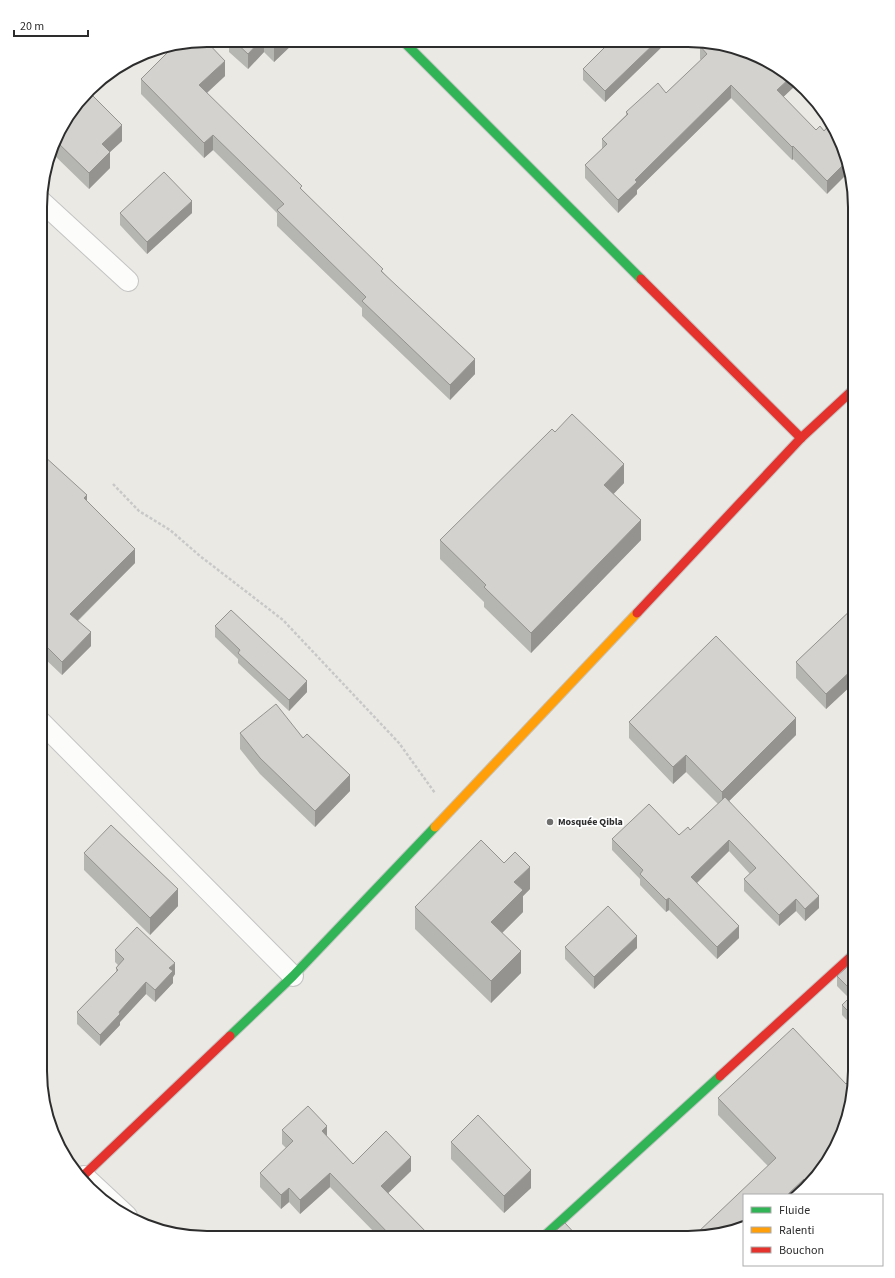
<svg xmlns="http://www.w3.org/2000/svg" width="895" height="1278" viewBox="0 0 895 1278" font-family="'Source Sans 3',sans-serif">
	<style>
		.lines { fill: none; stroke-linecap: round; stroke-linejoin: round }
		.street-casing { stroke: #c4c4c4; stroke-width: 22 }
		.fast-casing { stroke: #c4c4c4; stroke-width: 11 }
		.slow-casing { stroke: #c4c4c4; stroke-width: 11 }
		.jam-casing { stroke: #c4c4c4; stroke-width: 11 }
		.path { stroke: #c8c8c8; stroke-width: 2.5; stroke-dasharray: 3 2; stroke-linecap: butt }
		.street { stroke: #fcfcfb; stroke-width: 20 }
		.fast { stroke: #30b455; stroke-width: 9 }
		.slow { stroke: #ff9f0a; stroke-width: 9 }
		.jam { stroke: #e5322d; stroke-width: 9 }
		.wall { fill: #b5b5b1 }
		.shaded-wall { fill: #949390 }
		.building { fill: #d3d2ce; stroke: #949390 }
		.poi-dot { fill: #6f6f6d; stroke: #fff; stroke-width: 1.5 }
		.labels { text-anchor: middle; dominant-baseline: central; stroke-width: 3.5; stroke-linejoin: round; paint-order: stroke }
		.poi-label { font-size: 10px; font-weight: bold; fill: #2d2d2d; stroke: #fff; text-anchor: start }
		.rim { fill: none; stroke: #2d2d2d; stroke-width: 2 }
	</style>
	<rect width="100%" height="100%" fill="#eae9e4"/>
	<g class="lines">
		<defs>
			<g id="street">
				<path d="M41,201L128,281"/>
				<path d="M41,722L293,976"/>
				<path d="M84,1176L127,1216"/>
			</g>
			<g id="fast">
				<path d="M403,41L641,279"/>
				<path d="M230,1036L293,976L435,827"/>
				<path d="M542,1238L720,1076"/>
			</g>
			<path id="slow" d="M435,827L637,613"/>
			<g id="jam">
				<path d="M641,279L801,438"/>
				<path d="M637,613L801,438L855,388"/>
				<path d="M720,1076L855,953"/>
				<path d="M83,1176L230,1036"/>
			</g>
		</defs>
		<use href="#street" class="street-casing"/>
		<use href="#fast" class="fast-casing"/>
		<use href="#slow" class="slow-casing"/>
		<use href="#jam" class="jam-casing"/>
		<path class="path" d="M113,484L139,511L170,530L200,556L283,620L399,743L435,793"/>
		<use href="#street" class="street"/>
		<use href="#fast" class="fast"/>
		<use href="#slow" class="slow"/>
		<use href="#jam" class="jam"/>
	</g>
	<g class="wall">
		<path d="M205,40L225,76L207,93L383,272L475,374L450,400L362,316V308L277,226V213L213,150L204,158L141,94V79L168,53L163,47Z"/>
		<path d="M229,40H297L274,62L264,52L248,69L229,52Z"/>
		<path d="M605,41H668L605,102L583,80V69L607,46L605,44Z"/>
		<path d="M700,46L789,74L797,84L783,97L816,130L824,131L830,124L827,194L793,159L792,160L731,98L637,190V194L618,213L585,178V165L602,149V139L626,115V112L666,93L701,60L700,59Z"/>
		<path d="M62,124L122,141L110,152V168L89,189L52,153Z"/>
		<path d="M120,213H192L147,254L120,225Z"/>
		<path d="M555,432L624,483L613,494L641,540L531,653L484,607V602L440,559V540Z"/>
		<path d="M41,457L87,502L135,563L78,621L91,646L62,675L42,656L41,658Z"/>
		<path d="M855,592V682L826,709L796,678V662L852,609V595Z"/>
		<path d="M215,626L307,692L289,711L238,663V659L215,637Z"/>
		<path d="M629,722L796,735L729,801L819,908L805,921L796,911L779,926L744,891V879L750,874L729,851L696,883L739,938L717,959L669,910L666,912L640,885V879L612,850V839L679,835L690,830L718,804L686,772L673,784L629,738Z"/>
		<path d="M240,733L303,738L350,791L315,827L260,774L240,749Z"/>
		<path d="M84,853L178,906L150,935L84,870Z"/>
		<path d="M530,889L523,896V912L502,933L521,973L491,1003L415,929V907Z"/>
		<path d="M565,947L637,948L594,989L565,959Z"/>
		<path d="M115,950L175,974L173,977V983L155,1002L146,994L120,1022V1025L100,1046L77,1024V1012L116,972V968L118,965L115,962Z"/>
		<path d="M855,960V1028L842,1015V1005L849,998L837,986V976Z"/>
		<path d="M846,1084L827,1164L799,1195L744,1225L696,1236V1234L768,1166L718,1115V1098Z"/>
		<path d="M282,1130L327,1137L353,1164L411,1171L388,1193L431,1237H379L330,1187L300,1214L289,1202L281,1209L260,1187V1173L286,1148L282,1144Z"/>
		<path d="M451,1142L531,1188L504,1213L451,1159Z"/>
	</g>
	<g class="shaded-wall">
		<path d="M261,40H264V52L248,69V54Z"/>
		<path d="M281,40H297L274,62V47Z"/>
		<path d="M657,41H668L605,102V91Z"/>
		<path d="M225,61V76L199,100V85Z"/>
		<path d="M791,77L797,84L777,103V90Z"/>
		<path d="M731,85V98L637,190V194L618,213V200L635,180Z"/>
		<path d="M122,125V141L110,152V168L89,189V173L102,144Z"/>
		<path d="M213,135V150L204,158V143Z"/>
		<path d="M793,146V159L792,160V147Z"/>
		<path d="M845,163L847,174L827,194V181Z"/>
		<path d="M192,201V213L147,254V242Z"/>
		<path d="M475,359V374L450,400V385Z"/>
		<path d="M624,464V483L604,504V485Z"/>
		<path d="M87,495V508L84,498Z"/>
		<path d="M641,520V540L531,653V633Z"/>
		<path d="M135,549V563L70,628V614Z"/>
		<path d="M91,632V646L62,675V662Z"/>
		<path d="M42,642V656L41,658V644Z"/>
		<path d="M855,667V682L826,709V694Z"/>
		<path d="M307,681V692L289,711V700Z"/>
		<path d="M796,718V735L722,808V792Z"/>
		<path d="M686,755V772L673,784V767Z"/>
		<path d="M350,775V791L315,827V811Z"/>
		<path d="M729,840V851L691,889V877Z"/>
		<path d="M530,867V889L523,896V912L491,944V922L514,882Z"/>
		<path d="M178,889V906L150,935V918Z"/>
		<path d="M819,896V908L805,921V909Z"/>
		<path d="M669,898V910L666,912V900Z"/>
		<path d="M796,899V911L779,926V915Z"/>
		<path d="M739,926V938L717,959V947Z"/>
		<path d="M637,936V948L594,989V977Z"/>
		<path d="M521,951V973L491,1003V981Z"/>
		<path d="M175,963V974L173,977V983L155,1002V990L169,968Z"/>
		<path d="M146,982V994L120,1022V1025L100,1046V1035L119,1012Z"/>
		<path d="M327,1126V1140L322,1131Z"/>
		<path d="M411,1157V1171L381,1200V1186Z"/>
		<path d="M531,1170V1188L504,1213V1196Z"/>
		<path d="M330,1173V1187L300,1214V1200Z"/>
		<path d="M818,1174L808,1185V1183Z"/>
		<path d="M804,1179V1190L799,1195H787Z"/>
		<path d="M289,1188V1202L281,1209V1195Z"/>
	</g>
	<g class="building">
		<path d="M205,40L225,61L199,85L302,186L300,188L383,269L381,271L475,359L450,385L362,301L366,297L277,210L284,204L213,135L204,143L141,79L175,45Z"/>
		<path d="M233,40H261L248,54Z"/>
		<path d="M268,40H281L274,47Z"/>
		<path d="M611,41H657L605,91L583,69Z"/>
		<path d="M705,41H710L752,53L789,74L791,77L777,90L816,130L820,126L824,131L830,124L838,133L845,163L827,181L793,146L792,147L731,85L635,180L637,182L618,200L585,165L607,144L602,139L628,114L626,112L658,83L666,93L707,54L700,46Z"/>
		<path d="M89,92L122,125L102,144L110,152L89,173L56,141L62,124Z"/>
		<path d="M164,172L192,201L147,242L120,213Z"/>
		<path d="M572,414L624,464L604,485L641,520L531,633L484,587L486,585L440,540L552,429L555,432Z"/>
		<path d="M43,455L87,495L84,498L135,549L70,614L91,632L62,662L42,642L41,644V457Z"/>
		<path d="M855,592V599L852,595Z"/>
		<path d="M855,606V667L826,694L796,662Z"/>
		<path d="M231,610L307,681L289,700L238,653L240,650L215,626Z"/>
		<path d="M716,636L796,718L722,792L686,755L673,767L629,722Z"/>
		<path d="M276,704L303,738L307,734L350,775L315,811L260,758L240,733Z"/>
		<path d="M725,797L819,896L805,909L796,899L779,915L744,879L756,868L729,840L691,877L739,926L717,947L669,898L666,900L640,874L643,870L612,839L649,804L679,835L688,827L690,830Z"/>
		<path d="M111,825L178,889L150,918L84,853Z"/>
		<path d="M481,840L504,863L515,852L530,867L514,882L523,890L491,922L521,951L491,981L415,907Z"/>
		<path d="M608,906L637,936L594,977L565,947Z"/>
		<path d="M137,927L175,963L169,968L173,971L155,990L146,982L119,1012L120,1014L100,1035L77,1012L118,970L116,968L124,959L115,950Z"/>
		<path d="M855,960V1018L842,1005L854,993L837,976Z"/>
		<path d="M793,1028L846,1084L852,1078L855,1081L846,1125L827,1164L818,1174L808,1183L804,1179L787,1195H744V1225L698,1236L696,1234L776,1158L718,1098Z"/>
		<path d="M308,1106L327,1126L322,1131L353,1164L386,1131L411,1157L381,1186L431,1237H392L330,1173L300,1200L289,1188L281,1195L260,1173L293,1141L282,1130Z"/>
		<path d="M478,1115L531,1170L504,1196L451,1142Z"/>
		<path d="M565,1223L579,1238H547Z"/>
	</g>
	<circle class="poi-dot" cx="550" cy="822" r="4"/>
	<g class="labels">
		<g class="poi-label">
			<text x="558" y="822">Mosquée Qibla</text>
		</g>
	</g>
	<path d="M0 0H895V1278H0ZM207 47H688A160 160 0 0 1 848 207V1071A160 160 0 0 1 688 1231H207A160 160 0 0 1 47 1071V207A160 160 0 0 1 207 47Z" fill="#fff" fill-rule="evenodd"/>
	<path class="rim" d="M207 47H688A160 160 0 0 1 848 207V1071A160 160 0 0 1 688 1231H207A160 160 0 0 1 47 1071V207A160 160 0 0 1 207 47Z"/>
	<rect x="743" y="1194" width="140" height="72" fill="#ffffff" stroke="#ababab"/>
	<rect x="751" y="1207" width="20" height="6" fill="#30b455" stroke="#ababab"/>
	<text x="779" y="1214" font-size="12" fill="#2d2d2d">Fluide</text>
	<rect x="751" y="1227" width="20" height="6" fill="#ff9f0a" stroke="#ababab"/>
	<text x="779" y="1234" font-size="12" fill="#2d2d2d">Ralenti</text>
	<rect x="751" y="1247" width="20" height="6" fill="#e5322d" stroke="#ababab"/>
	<text x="779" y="1254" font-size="12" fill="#2d2d2d">Bouchon</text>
	<path d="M14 30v6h74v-6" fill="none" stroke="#2d2d2d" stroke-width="2"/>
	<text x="20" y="30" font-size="12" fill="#2d2d2d" stroke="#ffffff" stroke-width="3" paint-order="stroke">20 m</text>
</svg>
